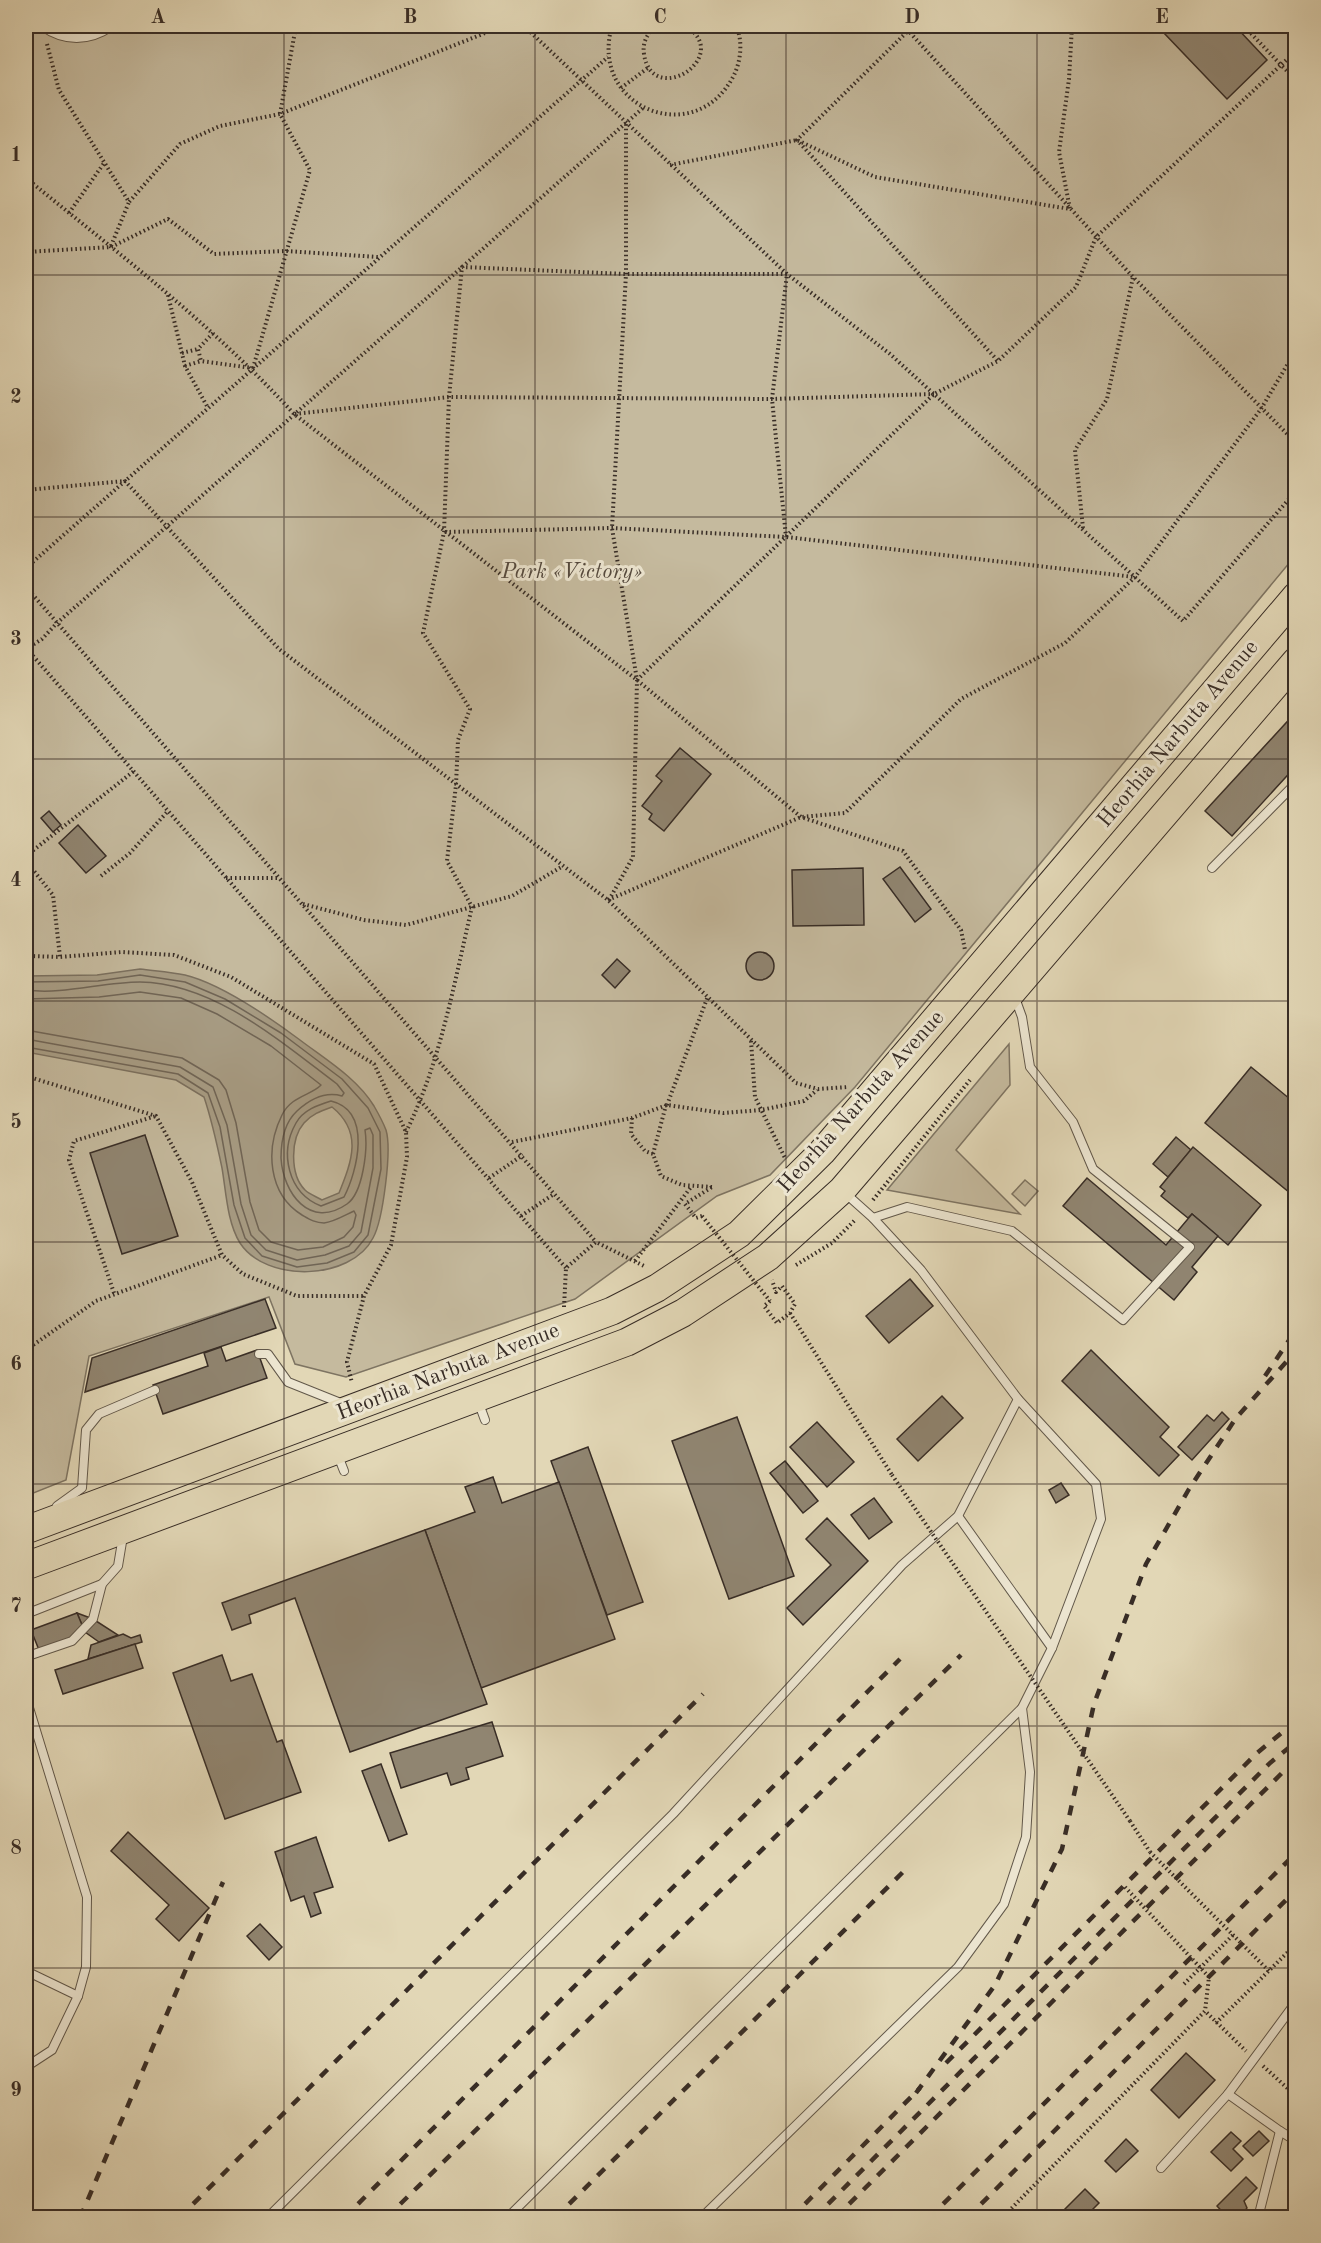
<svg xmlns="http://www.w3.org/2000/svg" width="1321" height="2243" viewBox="0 0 1321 2243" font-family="'Old Standard TT',serif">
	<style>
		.green { fill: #c5ba9e; stroke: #7e7462; stroke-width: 1.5 }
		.water { fill: #a89d85; stroke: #7b705f; stroke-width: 1.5; fill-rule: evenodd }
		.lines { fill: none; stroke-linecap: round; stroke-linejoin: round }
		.shore { stroke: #706556; stroke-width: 1.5 }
		.building { fill: #908571; stroke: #382d26; stroke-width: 1.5 }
		.lane-casing { stroke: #62584a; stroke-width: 10 }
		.primary-casing { stroke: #382d26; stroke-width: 29 }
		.path { stroke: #382d26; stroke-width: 4; stroke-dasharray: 1.5 3; stroke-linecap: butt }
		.lane { stroke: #ece5d0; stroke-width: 8 }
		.primary { stroke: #e2d7b6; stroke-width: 27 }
		.rail { stroke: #382d26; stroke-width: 4.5; stroke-dasharray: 10 10; stroke-linecap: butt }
		.path-bridge { stroke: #382d26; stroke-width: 4; stroke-dasharray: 1.5 3; stroke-linecap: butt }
		.grid { fill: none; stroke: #382d26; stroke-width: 1.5; stroke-opacity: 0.55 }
		.labels { text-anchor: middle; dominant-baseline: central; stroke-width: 6; stroke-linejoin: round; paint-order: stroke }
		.park-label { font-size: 22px; font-style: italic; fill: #54493e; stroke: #ece5d0 }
		.street-label { font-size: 22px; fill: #382d26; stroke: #ece5d0 }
		.neatline { fill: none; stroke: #382d26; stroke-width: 2 }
		.grid-label { font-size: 20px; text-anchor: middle; font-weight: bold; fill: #382d26 }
	</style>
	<rect width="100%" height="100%" fill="#e2d7b6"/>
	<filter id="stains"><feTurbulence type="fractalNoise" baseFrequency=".00333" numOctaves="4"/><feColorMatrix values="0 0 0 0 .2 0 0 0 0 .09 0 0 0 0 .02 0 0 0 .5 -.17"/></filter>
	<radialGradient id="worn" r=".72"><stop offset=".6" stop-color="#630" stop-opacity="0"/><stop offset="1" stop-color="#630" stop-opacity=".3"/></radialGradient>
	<g class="green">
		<path d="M26,26H1295V556L855,1087L770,1175L717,1196L575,1299L346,1377L295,1364L269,1297L89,1356L66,1480L26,1496Z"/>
		<path d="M1009,1044L1010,1085L956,1150L1020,1214L887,1190Z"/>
		<path d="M1025,1180L1038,1191L1025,1206L1012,1194Z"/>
	</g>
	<path class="water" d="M140,969C155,971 170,972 185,975C222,984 269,1017 300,1040C325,1059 357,1078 374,1106C378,1113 383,1122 386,1130C392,1150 383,1220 373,1238C351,1281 266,1283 240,1243C227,1222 226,1191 222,1168C217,1144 212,1121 204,1097L176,1080L26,1052V976L97,975ZM332,1107C363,1132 352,1161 339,1193L322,1200C317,1197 309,1194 305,1190C290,1175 290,1139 304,1123C312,1114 321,1111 332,1107Z"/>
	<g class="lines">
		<g class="shore">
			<path d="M26,982L98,981L140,975L185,982L225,999L281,1033L342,1079L368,1108L380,1132L381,1169L368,1235L354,1252L327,1263L297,1267L262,1256L245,1238L234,1205L220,1127L208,1093L178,1074L26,1047"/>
			<path d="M26,990C64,995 102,982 140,982C214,983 281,1042 337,1084L344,1093L342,1096C325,1091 309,1100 297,1111C284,1123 281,1142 281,1158C283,1193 310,1230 347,1204C363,1193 368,1149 365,1130L370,1128L373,1135V1168L361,1232L349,1246L325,1255L297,1260L266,1250L251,1235L241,1204L227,1125L213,1087L180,1067L26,1039"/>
			<path d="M26,999L99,997L140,992L181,998L217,1014L271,1046L321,1085C312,1095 291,1096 282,1115C265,1149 268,1194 302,1215C309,1219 315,1223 324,1223C334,1222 345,1215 354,1211L356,1215L353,1227L344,1237L323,1247L298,1250L271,1242L259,1230L250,1202L236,1123L226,1090L219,1080L182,1058L26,1030"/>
			<path d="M331,1101C373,1111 357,1172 344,1197L321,1206C288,1193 279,1153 296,1123C303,1110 318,1105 331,1101Z"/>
		</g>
	</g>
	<g class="building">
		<path d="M1173,26H1235L1267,60L1227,99L1164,33Z"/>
		<path d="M1296,712V766L1232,836L1205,811Z"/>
		<path d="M680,748L711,774L664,831L649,819L652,814L642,806L662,781L656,776Z"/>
		<path d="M49,811L61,825L53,832L41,818Z"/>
		<path d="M78,825L106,856L86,873L59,843Z"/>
		<path d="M900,867L931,909L915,922L883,879Z"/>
		<path d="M863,868L864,925L793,926L792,870Z"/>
		<circle cx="760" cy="966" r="14"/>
		<path d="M617,959L630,971L615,988L602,975Z"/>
		<path d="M1251,1067L1296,1104V1198L1205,1123Z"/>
		<path d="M145,1135L178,1236L122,1254L90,1153Z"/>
		<path d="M1176,1137L1191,1150L1168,1177L1153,1164Z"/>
		<path d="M1193,1147L1261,1205L1228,1245L1192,1214L1188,1218L1161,1196L1165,1191L1160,1187Z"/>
		<path d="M1087,1178L1166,1245L1192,1214L1218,1236L1192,1267L1197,1272L1174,1300L1063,1206Z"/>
		<path d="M910,1279L933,1306L889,1343L866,1316Z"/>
		<path d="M265,1299L276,1328L85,1392L92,1358Z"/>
		<path d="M221,1347L226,1361L257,1350L267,1378L163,1414L153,1385L208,1366L204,1353Z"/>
		<path d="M1091,1350L1169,1427L1160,1437L1179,1455L1159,1476L1062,1381Z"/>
		<path d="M942,1396L963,1418L918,1461L897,1439Z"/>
		<path d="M1222,1412L1229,1419L1192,1460L1178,1447L1207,1415L1214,1421Z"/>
		<path d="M737,1417L794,1576L729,1599L672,1441Z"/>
		<path d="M817,1422L854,1462L827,1487L790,1447Z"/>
		<path d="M588,1447L643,1602L607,1615L551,1461Z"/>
		<path d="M785,1461L818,1501L803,1513L770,1473Z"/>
		<path d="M493,1477L502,1503L559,1482L615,1639L481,1688L425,1530L475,1512L465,1487Z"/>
		<path d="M1061,1483L1069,1495L1056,1503L1049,1490Z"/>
		<path d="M874,1498L892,1522L869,1539L851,1515Z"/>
		<path d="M827,1518L868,1561L803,1625L787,1608L831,1565L806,1539Z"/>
		<path d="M425,1530L487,1704L350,1752L295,1598L249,1615L251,1623L232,1630L222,1603Z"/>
		<path d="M77,1613L93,1619L118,1635L99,1642L85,1632Z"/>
		<path d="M77,1613L85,1632L39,1650L31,1630Z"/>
		<path d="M123,1634L131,1638L140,1635L142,1642L88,1659L91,1645Z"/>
		<path d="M135,1644L143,1668L63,1694L55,1670Z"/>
		<path d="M222,1655L231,1681L252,1674L277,1742L282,1740L301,1792L225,1819L173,1673Z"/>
		<path d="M492,1722L503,1756L466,1768L469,1779L451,1785L447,1773L401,1788L390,1753Z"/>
		<path d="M381,1764L407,1834L389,1841L362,1771Z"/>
		<path d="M128,1832L209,1908L179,1941L156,1919L169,1905L111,1851Z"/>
		<path d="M316,1837L333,1887L314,1893L321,1913L311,1917L304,1896L291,1901L275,1852Z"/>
		<path d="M260,1924L282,1947L269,1960L247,1936Z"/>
		<path d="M1186,2053L1215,2080L1179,2118L1151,2090Z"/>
		<path d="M1259,2131L1269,2141L1253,2156L1243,2146Z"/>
		<path d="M1231,2132L1241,2141L1233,2149L1243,2159L1231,2171L1211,2152Z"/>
		<path d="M1126,2139L1138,2151L1116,2172L1105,2161Z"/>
		<path d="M1246,2177L1257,2188L1244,2201L1247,2208L1239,2218H1228L1217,2206Z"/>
		<path d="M1085,2189L1099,2203L1084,2218H1056Z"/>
	</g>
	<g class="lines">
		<defs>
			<g id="lane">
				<path d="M42,26C64,42 89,42 112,26"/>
				<path d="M1212,868L1296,783"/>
				<path d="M873,1218L907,1207L1012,1231L1123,1320L1190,1247L1093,1169L1073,1122L1030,1067L1022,1017L1014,995"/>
				<path d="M259,1354H268L288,1382L343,1404"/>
				<path d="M478,1401L485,1420"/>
				<path d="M337,1453L344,1471"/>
				<path d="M57,1506L82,1488L86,1430L99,1414L155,1390"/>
				<path d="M958,1516L1052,1648"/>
				<path d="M26,1614L102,1584"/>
				<path d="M26,1653L31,1655L72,1641L93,1619L102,1584L118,1566L123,1536"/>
				<path d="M26,1698L87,1897L86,1967L78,1996L52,2050L26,2067"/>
				<path d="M26,1971L78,1996"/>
				<path d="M1228,2094L1296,2002"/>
				<path d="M1161,2168L1228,2094L1280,2131"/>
				<path d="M267,2218L673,1814L902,1565L958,1516L1018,1399"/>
				<path d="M507,2218L1022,1708"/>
				<path d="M701,2218L958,1967L1004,1904L1026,1837L1030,1772L1022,1708L1052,1648L1101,1519L1096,1484L1018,1399L921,1270L873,1218L845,1193"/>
				<path d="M1258,2218L1280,2131L1296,2141"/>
			</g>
			<g id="primary">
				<path d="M26,1530L612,1311L657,1288L739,1234L822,1152L1296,596"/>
				<path d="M26,1566L627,1342L683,1313L768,1257L842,1190L1296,661"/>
			</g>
		</defs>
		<use href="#lane" class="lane-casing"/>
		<use href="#primary" class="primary-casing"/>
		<g class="path">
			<path d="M524,26L787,274L890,354L1183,621L1296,491"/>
			<path d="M612,26C588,108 696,151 734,75C741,61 743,40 736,26"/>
			<path d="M657,26C648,32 642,42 644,54C652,109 734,57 686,26"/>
			<path d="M904,26L1133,277L1296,443"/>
			<path d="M913,26L797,140L998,361"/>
			<path d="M693,31L699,26"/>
			<path d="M47,44L59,90L129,202L180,144L220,126L280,114L503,26"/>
			<path d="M1296,51L1281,65L1296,80"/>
			<path d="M621,88L649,67"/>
			<path d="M670,165L797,140L875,177L1070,209L1059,152L1069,79L1072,26"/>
			<path d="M26,178C118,253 214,326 294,414L637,680L801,817L903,851L961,930L965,950"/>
			<path d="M69,213L104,163"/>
			<path d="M111,246L129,202"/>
			<path d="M26,252L111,247L168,219L214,254L286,251L378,257"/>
			<path d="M168,295L185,366L208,408"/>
			<path d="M213,333L198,349L201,361L252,368"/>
			<path d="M182,353L198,349"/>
			<path d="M185,366L201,361"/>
			<path d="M253,368L310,170L280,114L296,26"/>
			<path d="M295,414L449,397L772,399L934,394"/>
			<path d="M26,490L125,481L279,649L608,900L796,1083L818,1089L848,1087"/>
			<path d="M1083,528L1075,450L1107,399L1133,277"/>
			<path d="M445,532L612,528L786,537L1134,577"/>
			<path d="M26,568L608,57"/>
			<path d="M26,587L596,1242"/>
			<path d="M26,649L42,639L57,623L643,108"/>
			<path d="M27,649L566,1268"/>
			<path d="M637,680L934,394L998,361L1076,287L1096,237L1281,65L1244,26"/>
			<path d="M26,856L134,771"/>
			<path d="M26,861L53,895L60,957"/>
			<path d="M101,876L130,853L168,811"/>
			<path d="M226,878H278"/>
			<path d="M608,900L801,817L845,813L961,699L1065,643L1135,577L1261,409L1296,350"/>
			<path d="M609,900L633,857L637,680L612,528L626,274V124"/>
			<path d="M303,904L364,920L406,925L512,896L563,866"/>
			<path d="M26,952L31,956L60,957L122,952L174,955L231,977L374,1064L406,1132L407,1157L391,1245L364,1296L347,1362L352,1383"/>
			<path d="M751,1041L755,1097L785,1158"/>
			<path d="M26,1076L156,1116L192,1182L222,1255L243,1274L297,1296H364"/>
			<path d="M667,1105L708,996"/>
			<path d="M632,1118L631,1134L645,1151L653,1154L661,1176L682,1185L712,1187"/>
			<path d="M406,1132C441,1061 454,983 472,907L447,861L456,785L458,740L470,709L423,633L444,532L449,397L462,267L626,274H787L772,399L786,537"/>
			<path d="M512,1142L632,1118L667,1105L723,1113L761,1110L804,1101L817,1090"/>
			<path d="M653,1154L666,1105"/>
			<path d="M489,1178L523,1155"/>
			<path d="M873,1200L970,1080"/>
			<path d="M521,1216L554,1194"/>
			<path d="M702,1216L696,1218L685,1204L712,1187"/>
			<path d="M635,1261L691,1187"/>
			<path d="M796,1265L832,1243L856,1219"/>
			<path d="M114,1293L69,1160L74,1141L156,1116"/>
			<path d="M770,1301L764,1306L777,1323L790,1313L795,1304L782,1286L776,1292L772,1280"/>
			<path d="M564,1307L566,1268L596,1242L646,1267"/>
			<path d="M790,1313L892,1475"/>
			<path d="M26,1350L96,1301L222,1255"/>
			<path d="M1130,1821L1150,1852"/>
			<path d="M1125,1887L1209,1977L1205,2011"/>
			<path d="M1184,1984L1233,1935"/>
			<path d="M1216,2023L1296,1944"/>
			<path d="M1263,2066L1296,2096"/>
			<path d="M1002,2218L1205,2011L1246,2051"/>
		</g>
		<use href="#lane" class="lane"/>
		<use href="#primary" class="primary"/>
		<g class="rail">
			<path d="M1265,1376L1296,1330"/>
			<path d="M946,2063L1257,1753L1296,1721"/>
			<path d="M916,2093L995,1985L1062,1849L1094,1704L1146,1564L1189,1489L1236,1418L1296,1351"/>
			<path d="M80,2218L223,1882"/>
			<path d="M179,2218L703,1694"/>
			<path d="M344,2218L900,1659"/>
			<path d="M386,2218L961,1655"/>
			<path d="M555,2218L907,1868"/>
			<path d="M791,2218L920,2088"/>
			<path d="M814,2218L1270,1763L1296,1742"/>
			<path d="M835,2218L1296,1759"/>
			<path d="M929,2218L1296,1853"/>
			<path d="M967,2218L1296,1890"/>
		</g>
		<g class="path-bridge">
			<path d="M702,1216L770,1301"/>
			<path d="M892,1475L1130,1821"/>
			<path d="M1150,1852L1269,1971"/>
		</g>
	</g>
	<path class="grid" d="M284,26V2218M535,26V2218M786,26V2218M1037,26V2218M26,275H1296M26,517H1296M26,759H1296M26,1001H1296M26,1242H1296M26,1484H1296M26,1726H1296M26,1968H1296"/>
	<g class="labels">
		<g class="park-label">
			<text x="572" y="572">Park «Victory»</text>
		</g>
		<g class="street-label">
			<text transform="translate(1178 734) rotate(-50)">Heorhia Narbuta Avenue</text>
			<text transform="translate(861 1102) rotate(-48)">Heorhia Narbuta Avenue</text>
			<text transform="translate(448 1372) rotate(-21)">Heorhia Narbuta Avenue</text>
		</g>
	</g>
	<rect width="1321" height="2243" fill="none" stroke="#e2d7b6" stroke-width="66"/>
	<rect x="33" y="33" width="1255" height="2177" class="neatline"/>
	<g class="grid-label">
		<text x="158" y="23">A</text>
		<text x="410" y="23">B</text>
		<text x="660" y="23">C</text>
		<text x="912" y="23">D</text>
		<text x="1162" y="23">E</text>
		<text x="16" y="161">1</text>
		<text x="16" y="403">2</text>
		<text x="16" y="645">3</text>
		<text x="16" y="886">4</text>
		<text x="16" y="1128">5</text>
		<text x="16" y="1370">6</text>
		<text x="16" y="1612">7</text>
		<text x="16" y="1854">8</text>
		<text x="16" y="2096">9</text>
	</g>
	<rect width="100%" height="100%" filter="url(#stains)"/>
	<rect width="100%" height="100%" fill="url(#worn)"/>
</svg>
